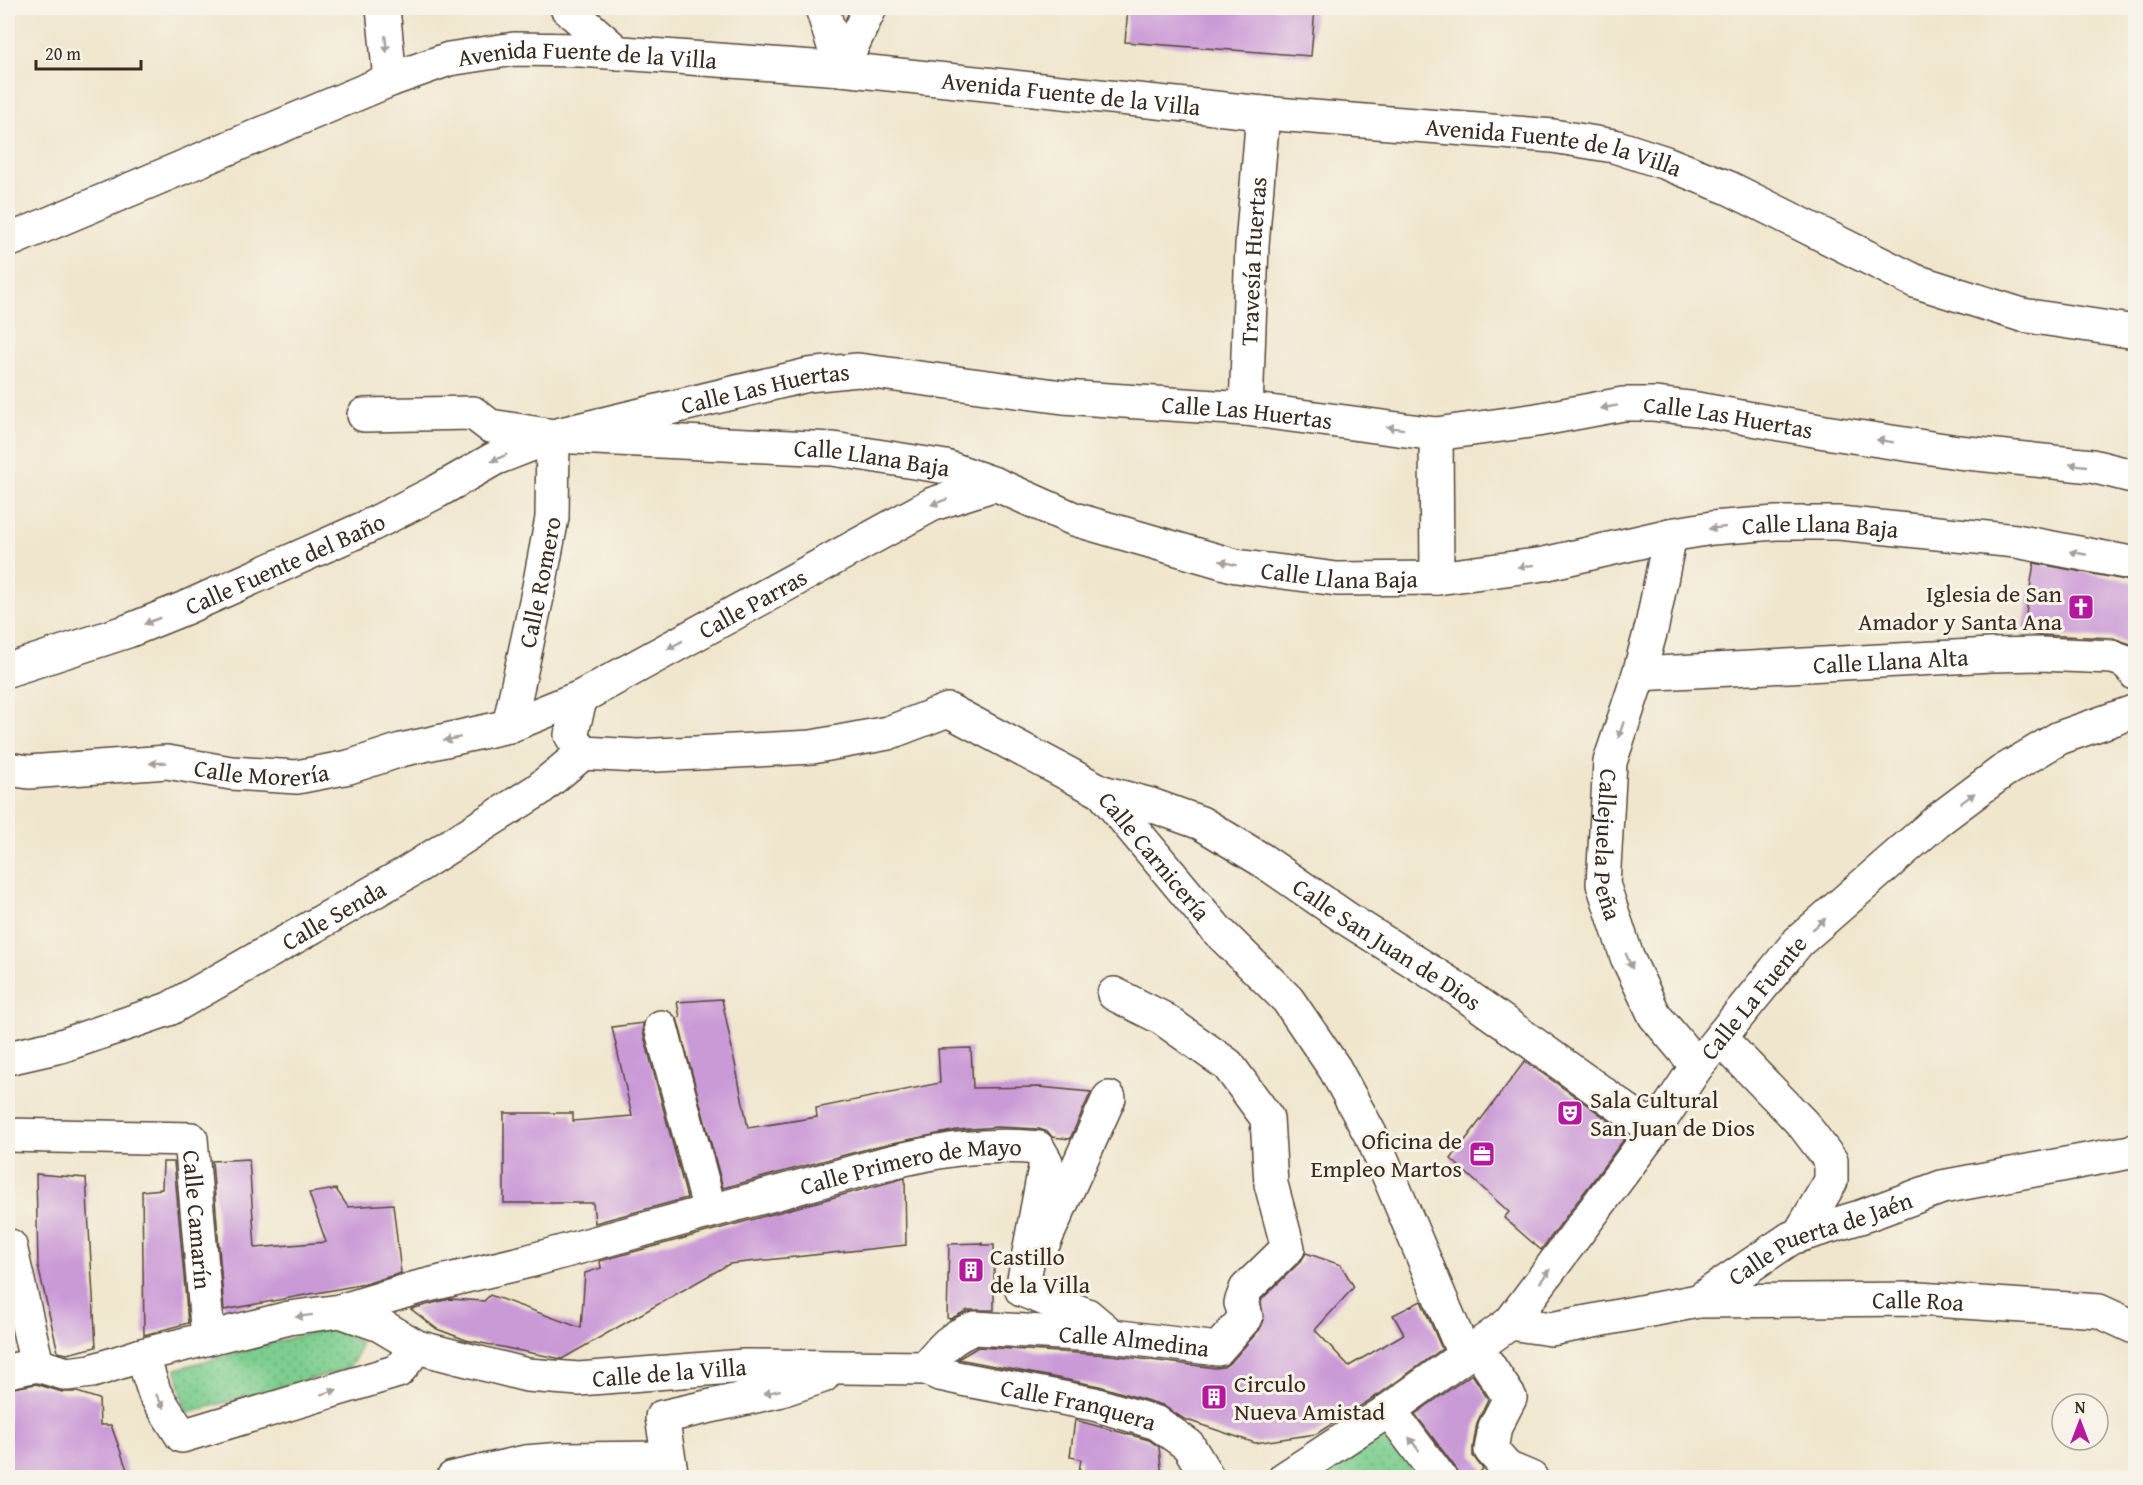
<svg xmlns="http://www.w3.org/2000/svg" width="2143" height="1485" viewBox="0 0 2143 1485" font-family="'Gentium Book Plus',serif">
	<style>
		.grass { fill: url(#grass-dots); stroke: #5c7c56; stroke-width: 1.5 }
		.building { fill: #ca9ad7 }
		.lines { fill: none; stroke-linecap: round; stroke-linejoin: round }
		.minor-casing { stroke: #564638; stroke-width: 36 }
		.major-casing { stroke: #564638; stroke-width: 36 }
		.minor { stroke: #fff; stroke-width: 33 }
		.major { stroke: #fff; stroke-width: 33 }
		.oneway { fill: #a79f9a }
		.labels { text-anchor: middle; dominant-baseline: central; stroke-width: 6; stroke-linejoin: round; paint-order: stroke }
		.street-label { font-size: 24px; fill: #3b2a1e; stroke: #f7f3e8 }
		.poi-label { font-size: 24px; fill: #3b2a1e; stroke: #f7f3e8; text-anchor: start }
	</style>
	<defs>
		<pattern id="grass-dots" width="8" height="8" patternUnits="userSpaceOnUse" patternTransform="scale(1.5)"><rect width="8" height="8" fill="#7dce8f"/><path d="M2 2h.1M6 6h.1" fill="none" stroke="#68a774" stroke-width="1.8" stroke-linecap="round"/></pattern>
	</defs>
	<rect width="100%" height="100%" fill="#f7f3e8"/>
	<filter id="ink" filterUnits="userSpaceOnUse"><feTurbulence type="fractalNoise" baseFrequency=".0167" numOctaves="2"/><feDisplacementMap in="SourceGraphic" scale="12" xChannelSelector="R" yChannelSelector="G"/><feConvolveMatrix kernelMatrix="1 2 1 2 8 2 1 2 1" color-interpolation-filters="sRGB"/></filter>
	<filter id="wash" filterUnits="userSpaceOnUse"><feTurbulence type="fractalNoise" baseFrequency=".008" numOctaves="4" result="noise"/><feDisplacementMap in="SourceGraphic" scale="24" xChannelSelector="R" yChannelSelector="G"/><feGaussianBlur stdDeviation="1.35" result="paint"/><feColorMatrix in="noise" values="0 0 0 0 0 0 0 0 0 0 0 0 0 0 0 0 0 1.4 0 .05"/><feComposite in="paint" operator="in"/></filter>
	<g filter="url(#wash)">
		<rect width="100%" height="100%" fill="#f0e6cd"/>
		<g class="grass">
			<path d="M328,1328L347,1334L360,1343L356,1357L347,1369L186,1413L176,1369Z"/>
			<path d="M1389,1410L1440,1478H1285Z"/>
		</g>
		<g id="blocks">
			<g class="building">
				<path d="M1128,8H1315L1311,56L1125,42Z"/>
				<path d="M2034,563L2136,582V646L2113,638L2038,635L2023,633Z"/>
				<path d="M722,999L748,1128L817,1117L816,1108L940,1083L938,1049L971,1048L973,1088L1039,1087L1091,1092L1070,1139L1052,1137L1048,1132L1039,1129L997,1127L957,1130L878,1146L723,1188L677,1018L680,1017L677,1002Z"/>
				<path d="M643,1023V1032L687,1198L595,1223L593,1203H504V1113H573V1121L632,1116L612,1027Z"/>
				<path d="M1525,1061L1628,1134L1541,1250L1504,1218L1509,1212L1451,1159Z"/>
				<path d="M249,1159L255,1248L326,1242L309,1193L336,1189L348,1207L393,1204L401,1273L365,1284L224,1310L212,1161Z"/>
				<path d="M163,1162H174L188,1323L144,1335L142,1191L162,1189Z"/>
				<path d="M36,1174L86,1178L96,1347L67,1354L58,1352L38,1266Z"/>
				<path d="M905,1178L906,1245L729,1264L562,1359L466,1340L437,1329L411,1309L449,1299L484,1301L490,1295L581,1328L585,1273L601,1268L600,1261Z"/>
				<path d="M982,1243V1245H994V1310H968L950,1319L947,1318L949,1244Z"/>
				<path d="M1306,1253L1341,1265L1354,1287L1315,1330L1349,1366L1404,1334L1393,1315L1421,1301L1442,1349L1378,1395L1316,1434L1255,1443L1184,1419L1162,1405L1099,1386L958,1359L978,1347L1110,1355L1216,1368L1224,1367L1232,1361L1260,1329L1264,1320L1261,1303L1262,1299L1301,1261Z"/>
				<path d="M1472,1374L1488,1399L1477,1423L1473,1447V1456L1483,1469L1474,1478H1458L1455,1467L1415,1414Z"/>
				<path d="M36,1384L62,1392H77L99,1399L100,1425H111L130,1478H11L8,1462V1389Z"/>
				<path d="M1075,1420L1149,1440L1159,1447L1162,1478H1078L1081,1459L1070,1457Z"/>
			</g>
		</g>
	</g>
	<g filter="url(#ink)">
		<use href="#blocks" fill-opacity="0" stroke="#564638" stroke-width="1.5"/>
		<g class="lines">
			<defs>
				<g id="minor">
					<path d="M383,8L390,80"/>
					<path d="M567,8L618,53"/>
					<path d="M822,8L841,69"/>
					<path d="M841,69L870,8"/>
					<path id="s1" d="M1246,409L1252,245L1263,113"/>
					<path id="s2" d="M364,415L473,413L490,426L553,436L808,375L858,370L1063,397L1246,409L1436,434L1537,420L1623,404H1654L1697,409L1825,432L1958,452L2092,466L2136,477"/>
					<path d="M1436,434L1437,578"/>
					<path id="s3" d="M1670,535L1652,626L1639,674L1610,762L1603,884L1627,957L1655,1016L1697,1066"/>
					<path id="s4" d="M8,670L128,631L185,608L367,527L438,491L494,459L553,436L833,449L946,467L995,484L1074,519L1236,566L1337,579L1437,578L1544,564L1670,535L1712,528L1776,523H1839L2016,541L2136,564"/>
					<path id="s5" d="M1639,674L1991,655L2040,654L2112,657C2124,660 2129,663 2136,674"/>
					<path id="s6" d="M509,726L537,597L552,518L553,436"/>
					<path id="s7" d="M583,753L638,756L812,747L888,733L948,710L1102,792L1216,929L1288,1000L1335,1069L1375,1143L1464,1354"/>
					<path id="s8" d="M8,769L29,772L167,762L231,773L297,777L349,767L401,750L509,726L581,697L933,504L995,484"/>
					<path id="s9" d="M1102,792L1151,805L1201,823L1262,860L1349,920L1453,986L1654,1130"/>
					<path d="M661,1027L710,1211"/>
					<path d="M1720,1038L1803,1124L1831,1161V1181L1799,1235"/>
					<path id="s10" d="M8,1058L61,1046L169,1009L410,871L538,790L583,753L571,735L581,697"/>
					<path id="s11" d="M8,1135L191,1139L208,1338"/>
					<path d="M1044,1242L1109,1098"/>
					<path d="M8,1247L10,1246L37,1365"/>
					<path d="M1022,1290L1087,1315L1112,1336"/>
					<path id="s12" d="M1698,1301L1919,1299L2099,1311L2136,1328"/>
					<path id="s13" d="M340,1311L416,1288L529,1261L883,1164C936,1151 983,1142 1038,1148L1046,1162L1022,1290"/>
					<path id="s14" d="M1510,1323L1551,1329L1698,1301L1791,1238L1860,1217L1942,1187L2136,1151"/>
					<path id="s15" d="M417,1347L398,1371L182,1436L155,1394L142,1355L289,1318L340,1311L380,1325L417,1347L527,1375L579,1379L744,1366L926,1368L939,1374L962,1379L1094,1404L1157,1423L1188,1445L1208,1478"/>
					<path d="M1477,1348L1510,1398L1495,1427L1491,1450L1507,1468L1531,1478"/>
					<path id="s16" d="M926,1368C942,1348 950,1337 975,1328L1112,1336L1218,1349L1246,1317L1241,1303L1246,1289L1288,1248L1271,1184L1267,1118L1228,1065L1162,1018L1114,994"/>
					<path d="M8,1371L37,1365L67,1374L92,1371L142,1355"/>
					<path d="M1389,1410L1440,1478"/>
					<path d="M453,1478L525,1462L563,1459L668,1458"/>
					<path d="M672,1478L662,1417L778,1391L823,1376"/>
					<path id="s17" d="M1285,1478L1389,1410L1510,1323L1654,1130L1697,1066L1798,942L1938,820L2002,772L2059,738L2136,711"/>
				</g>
				<g id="major">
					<path id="s18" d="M8,241L390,80L449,59L514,49L581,50L841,69L1263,113L1553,136L1614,146L1666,163L1729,188L1915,281L2022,315L2136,332"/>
				</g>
			</defs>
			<use href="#minor" class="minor-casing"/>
			<use href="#major" class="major-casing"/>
			<use href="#minor" class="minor"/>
			<use href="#major" class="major"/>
		</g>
		<defs><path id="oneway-solid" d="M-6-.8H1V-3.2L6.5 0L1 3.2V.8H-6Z" transform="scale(1.5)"/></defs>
		<g class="oneway">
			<use href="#oneway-solid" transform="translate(386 44) rotate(85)"/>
			<use href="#oneway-solid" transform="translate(1609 407) rotate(170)"/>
			<use href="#oneway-solid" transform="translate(1395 428) rotate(-173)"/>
			<use href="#oneway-solid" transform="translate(1885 441) rotate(-171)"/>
			<use href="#oneway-solid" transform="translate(499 458) rotate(156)"/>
			<use href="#oneway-solid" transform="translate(2078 465) rotate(-174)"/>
			<use href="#oneway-solid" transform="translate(939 502) rotate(160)"/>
			<use href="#oneway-solid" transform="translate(1717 528) rotate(174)"/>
			<use href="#oneway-solid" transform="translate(2078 553) rotate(-169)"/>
			<use href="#oneway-solid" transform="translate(1228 563) rotate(-165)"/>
			<use href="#oneway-solid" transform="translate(1526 566) rotate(173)"/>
			<use href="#oneway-solid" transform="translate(152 621) rotate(158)"/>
			<use href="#oneway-solid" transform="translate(675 645) rotate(151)"/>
			<use href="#oneway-solid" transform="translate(1621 730) rotate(108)"/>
			<use href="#oneway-solid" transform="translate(452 739) rotate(168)"/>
			<use href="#oneway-solid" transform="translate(158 763) rotate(177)"/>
			<use href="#oneway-solid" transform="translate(1968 798) rotate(-37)"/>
			<use href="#oneway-solid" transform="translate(1819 924) rotate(-41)"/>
			<use href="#oneway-solid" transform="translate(1629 961) rotate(67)"/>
			<use href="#oneway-solid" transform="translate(1545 1276) rotate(-53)"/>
			<use href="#oneway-solid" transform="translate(304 1316) rotate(173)"/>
			<use href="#oneway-solid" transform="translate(329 1392) rotate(-17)"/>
			<use href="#oneway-solid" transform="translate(772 1392) rotate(166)"/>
			<use href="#oneway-solid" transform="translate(160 1401) rotate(59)"/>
			<use href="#oneway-solid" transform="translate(1414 1444) rotate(-127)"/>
		</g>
	</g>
	<defs>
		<symbol id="church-square" viewBox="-11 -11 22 22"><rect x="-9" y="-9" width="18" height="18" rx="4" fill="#b5179e" stroke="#f7f3e8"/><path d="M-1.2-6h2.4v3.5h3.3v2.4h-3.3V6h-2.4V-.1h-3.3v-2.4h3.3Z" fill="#fff"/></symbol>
		<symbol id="theatre-square" viewBox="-11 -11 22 22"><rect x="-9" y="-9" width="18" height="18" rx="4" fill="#b5179e" stroke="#f7f3e8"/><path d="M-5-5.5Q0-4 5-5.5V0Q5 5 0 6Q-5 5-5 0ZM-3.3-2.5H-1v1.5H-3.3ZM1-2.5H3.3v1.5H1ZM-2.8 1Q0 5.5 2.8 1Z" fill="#fff"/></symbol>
		<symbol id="office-square" viewBox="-11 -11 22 22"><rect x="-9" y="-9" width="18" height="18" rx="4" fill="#b5179e" stroke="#f7f3e8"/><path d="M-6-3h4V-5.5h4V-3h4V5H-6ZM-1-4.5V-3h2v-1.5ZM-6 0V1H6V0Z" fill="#fff"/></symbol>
		<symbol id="building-square" viewBox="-11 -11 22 22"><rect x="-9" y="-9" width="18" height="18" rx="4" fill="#b5179e" stroke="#f7f3e8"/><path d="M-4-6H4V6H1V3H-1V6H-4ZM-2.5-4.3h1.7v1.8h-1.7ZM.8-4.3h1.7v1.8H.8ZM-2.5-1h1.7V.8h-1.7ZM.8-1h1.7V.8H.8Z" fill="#fff"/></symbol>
	</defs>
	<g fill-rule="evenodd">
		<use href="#church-square" x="2066" y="592" width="30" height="30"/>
		<use href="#theatre-square" x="1555" y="1098" width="30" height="30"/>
		<use href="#office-square" x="1467" y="1139" width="30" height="30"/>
		<use href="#building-square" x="956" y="1255" width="30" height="30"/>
		<use href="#building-square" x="1199" y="1382" width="30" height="30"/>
	</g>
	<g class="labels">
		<g class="street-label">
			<text stroke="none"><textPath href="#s18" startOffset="616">Avenida Fuente de la Villa</textPath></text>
			<text stroke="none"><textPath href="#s18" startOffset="1102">Avenida Fuente de la Villa</textPath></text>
			<text stroke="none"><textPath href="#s18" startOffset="1588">Avenida Fuente de la Villa</textPath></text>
			<text stroke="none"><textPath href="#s1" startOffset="148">Travesía Huertas</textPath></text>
			<text stroke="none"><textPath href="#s2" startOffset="412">Calle Las Huertas</textPath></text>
			<text stroke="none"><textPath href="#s2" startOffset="898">Calle Las Huertas</textPath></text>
			<text stroke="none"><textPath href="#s2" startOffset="1384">Calle Las Huertas</textPath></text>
			<text stroke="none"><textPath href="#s4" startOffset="914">Calle Llana Baja</textPath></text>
			<text stroke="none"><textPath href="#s4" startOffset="1886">Calle Llana Baja</textPath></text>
			<text stroke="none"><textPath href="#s4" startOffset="297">Calle Fuente del Baño</textPath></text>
			<text stroke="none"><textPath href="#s4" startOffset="1400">Calle Llana Baja</textPath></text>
			<text stroke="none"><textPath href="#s6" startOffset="147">Calle Romero</textPath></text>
			<text stroke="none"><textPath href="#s8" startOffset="782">Calle Parras</textPath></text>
			<text stroke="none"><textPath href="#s5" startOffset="252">Calle Llana Alta</textPath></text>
			<text stroke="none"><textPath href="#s8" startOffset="255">Calle Morería</textPath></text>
			<text stroke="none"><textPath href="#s3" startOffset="318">Callejuela Peña</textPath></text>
			<text stroke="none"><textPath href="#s7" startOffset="628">Calle Carnicería</textPath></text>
			<text stroke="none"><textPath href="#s10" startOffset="358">Calle Senda</textPath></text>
			<text stroke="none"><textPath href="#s9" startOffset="326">Calle San Juan de Dios</textPath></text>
			<text stroke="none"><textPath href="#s17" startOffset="680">Calle La Fuente</textPath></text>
			<text stroke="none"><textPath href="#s13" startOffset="590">Calle Primero de Mayo</textPath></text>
			<text stroke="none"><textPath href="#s11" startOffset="264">Calle Camarín</textPath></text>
			<text stroke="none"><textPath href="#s14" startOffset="330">Calle Puerta de Jaén</textPath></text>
			<text stroke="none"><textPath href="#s12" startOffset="220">Calle Roa</textPath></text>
			<text stroke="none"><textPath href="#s16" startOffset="224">Calle Almedina</textPath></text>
			<text stroke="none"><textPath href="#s15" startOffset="892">Calle de la Villa</textPath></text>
			<text stroke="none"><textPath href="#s15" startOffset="1306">Calle Franquera</textPath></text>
		</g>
		<g class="poi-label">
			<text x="2062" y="593" text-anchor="end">Iglesia de San<tspan x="2062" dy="28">Amador y Santa Ana</tspan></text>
			<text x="1590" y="1099">Sala Cultural<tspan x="1590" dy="28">San Juan de Dios</tspan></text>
			<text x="1462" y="1140" text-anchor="end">Oficina de<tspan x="1462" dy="28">Empleo Martos</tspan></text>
			<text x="990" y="1256">Castillo<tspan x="990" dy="28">de la Villa</tspan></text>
			<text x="1234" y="1383">Circulo<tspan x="1234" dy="28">Nueva Amistad</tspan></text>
		</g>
	</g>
	<rect width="2143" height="1485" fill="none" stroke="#f7f3e8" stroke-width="30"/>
	<g transform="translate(2080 1422)"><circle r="28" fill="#f7f3e8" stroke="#aca397" stroke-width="1.5"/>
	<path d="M0-4.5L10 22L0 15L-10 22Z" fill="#b5179e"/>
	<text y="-9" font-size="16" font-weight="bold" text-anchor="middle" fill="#3b2a1e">N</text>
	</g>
	<path d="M36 60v9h105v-9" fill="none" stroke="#3b2a1e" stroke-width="3"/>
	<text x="45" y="60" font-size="18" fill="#3b2a1e" stroke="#f7f3e8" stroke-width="4.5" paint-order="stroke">20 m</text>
</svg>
